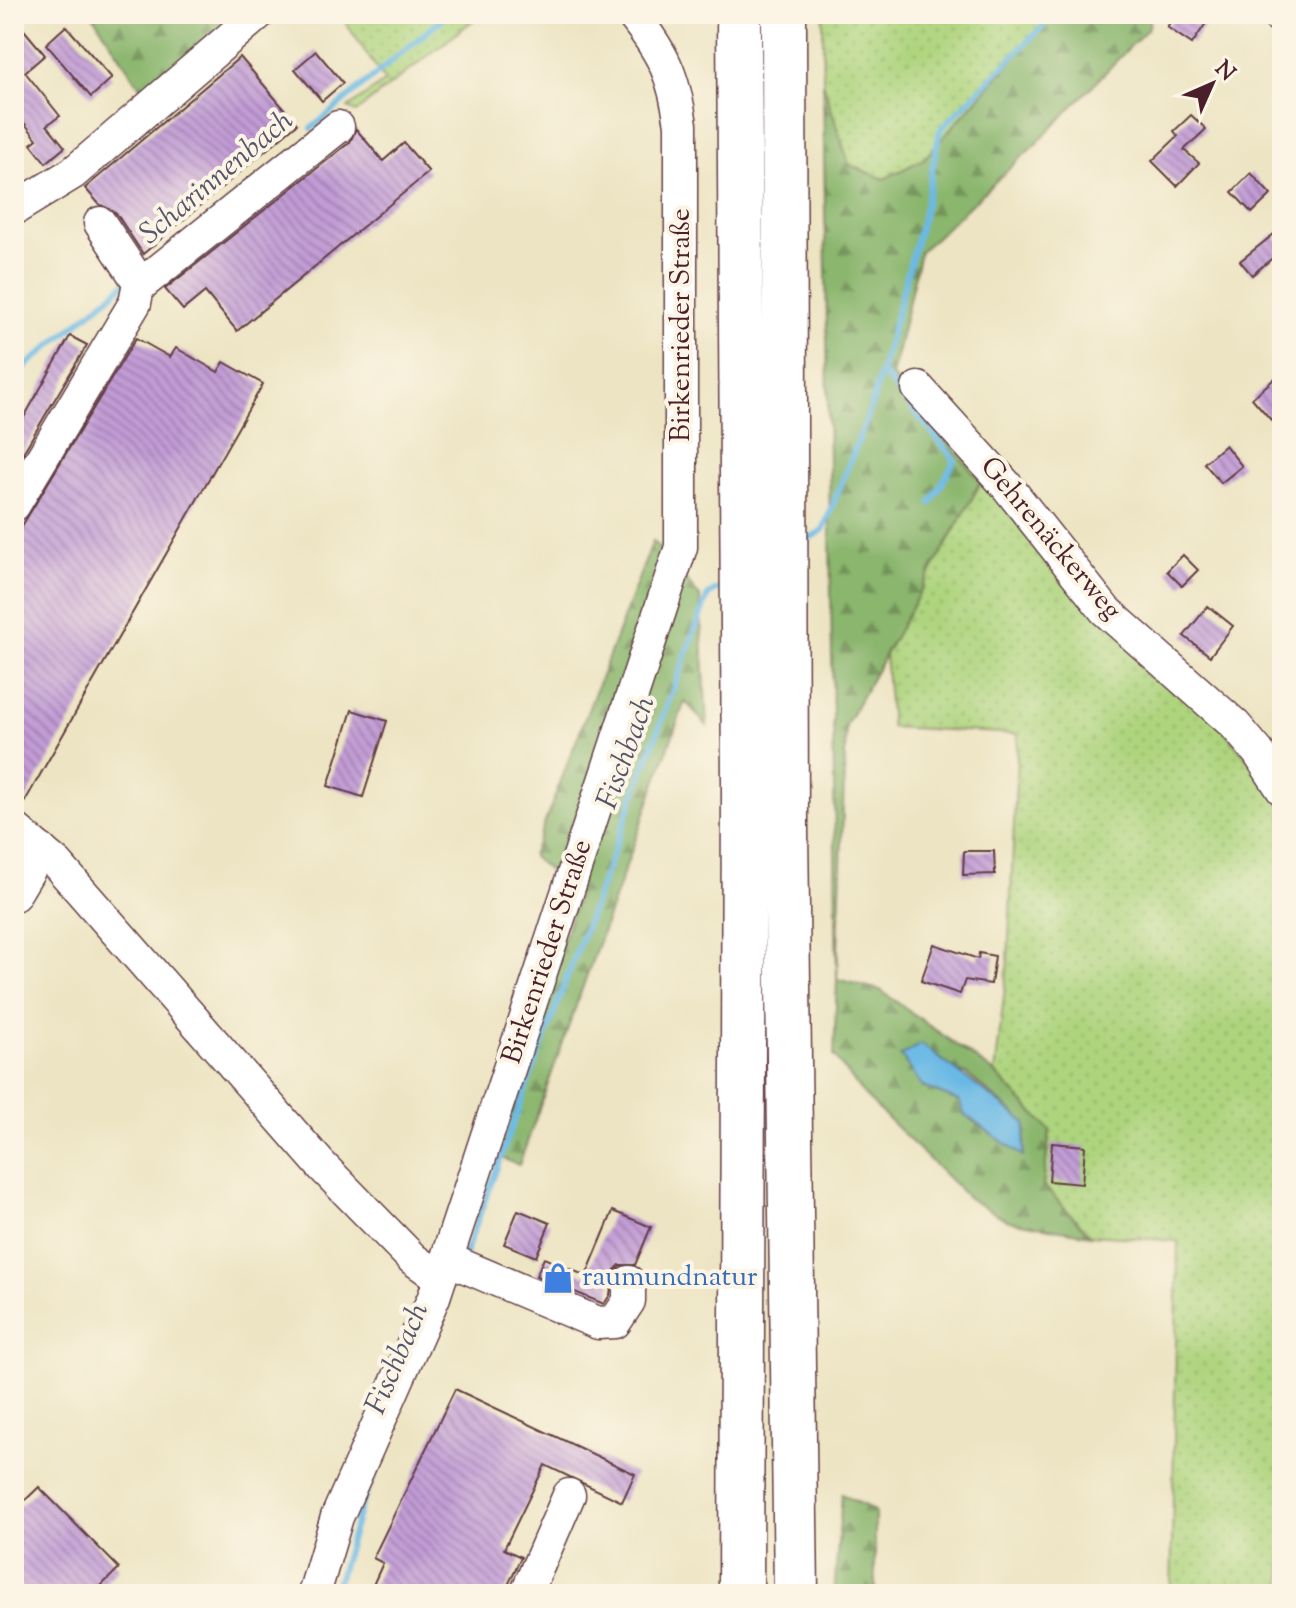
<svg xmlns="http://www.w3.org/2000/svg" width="1296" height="1608" viewBox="0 0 1296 1608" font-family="'Sorts Mill Goudy',serif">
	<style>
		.grass { fill: url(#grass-dots); stroke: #7c7a54; stroke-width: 2 }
		.forest { fill: url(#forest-firs); stroke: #6a6a4c; stroke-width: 2; fill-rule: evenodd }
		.water { fill: #6ab9e5; stroke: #5a6c88; stroke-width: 2 }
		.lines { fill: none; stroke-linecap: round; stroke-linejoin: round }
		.stream { stroke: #6ab9e5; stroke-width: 6 }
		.building { fill: url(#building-back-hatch) }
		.minor-casing { stroke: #623d42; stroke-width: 35 }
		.highway-casing { stroke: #623d42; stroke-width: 47 }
		.minor { stroke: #fff; stroke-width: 32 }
		.highway { stroke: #fff; stroke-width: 44 }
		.labels { text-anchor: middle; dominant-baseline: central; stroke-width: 8; stroke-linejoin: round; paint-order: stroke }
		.street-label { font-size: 28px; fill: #4a1f2b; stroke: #fcf5e5 }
		.shop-label { font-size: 28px; fill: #366cbe; stroke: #fcf5e5; text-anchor: start }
		.water-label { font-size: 30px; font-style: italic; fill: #55556c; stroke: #fcf5e5 }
	</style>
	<defs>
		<pattern id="grass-dots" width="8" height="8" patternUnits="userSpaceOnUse" patternTransform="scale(2)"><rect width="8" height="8" fill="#aed47e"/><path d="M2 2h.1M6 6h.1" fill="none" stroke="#97b66d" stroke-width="1.8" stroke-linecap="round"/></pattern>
		<pattern id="forest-firs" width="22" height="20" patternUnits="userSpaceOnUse" patternTransform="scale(2)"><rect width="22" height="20" fill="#8ab66d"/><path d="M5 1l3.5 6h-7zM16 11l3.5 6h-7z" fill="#73935a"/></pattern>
		<pattern id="building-back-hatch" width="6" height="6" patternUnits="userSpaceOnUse" patternTransform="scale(2)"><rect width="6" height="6" fill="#c19bd5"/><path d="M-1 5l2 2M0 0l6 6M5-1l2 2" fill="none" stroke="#9f7ead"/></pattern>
	</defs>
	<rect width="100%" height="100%" fill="#fcf5e5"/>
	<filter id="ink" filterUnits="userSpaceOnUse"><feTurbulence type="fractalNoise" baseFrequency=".0125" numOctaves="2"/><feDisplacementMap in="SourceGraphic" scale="16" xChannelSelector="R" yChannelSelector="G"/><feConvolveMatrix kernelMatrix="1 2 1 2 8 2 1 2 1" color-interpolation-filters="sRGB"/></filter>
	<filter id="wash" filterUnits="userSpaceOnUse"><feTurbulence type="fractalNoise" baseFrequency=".006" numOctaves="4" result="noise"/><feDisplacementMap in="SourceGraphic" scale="32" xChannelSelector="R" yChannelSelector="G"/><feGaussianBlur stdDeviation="1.8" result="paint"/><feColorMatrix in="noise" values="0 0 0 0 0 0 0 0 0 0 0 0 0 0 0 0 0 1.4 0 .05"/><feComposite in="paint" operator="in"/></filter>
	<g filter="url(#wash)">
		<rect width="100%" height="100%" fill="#ede4c3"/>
		<g class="grass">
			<path d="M340,14H481L356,112L348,108L385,81Z"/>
			<path d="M823,14H1054L924,159L884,179L849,165L823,83Z"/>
			<path d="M892,376L1188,687L1282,801V1594H1171L1178,1241L1090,1235L1043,1185L1050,1130L995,1073L1008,961L1018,734L891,727L885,654L981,482Z"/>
		</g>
		<g class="forest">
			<path d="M92,14H244L148,99Z"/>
			<path d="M1054,14H1151L1149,27L1040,140L920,252L892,376L981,482L846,725L837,979L880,990L995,1073L1050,1130L1043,1185L1090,1235L1009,1221L968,1198L864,1095L834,1056L837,979L823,83L849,165L884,179L924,159ZM901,1056L966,1074L1026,1123L1023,1156L965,1115L959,1101L923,1087Z"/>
			<path d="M653,541L700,597L707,726L685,701L519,1165L490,1154L578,896L532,856Z"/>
			<path d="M842,1494L875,1511V1594H834Z"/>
		</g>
		<path class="water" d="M921,1044L1026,1123L1023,1156L965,1115L959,1101L923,1087L901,1056Z"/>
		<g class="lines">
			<g class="stream">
				<path d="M312,128L448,14"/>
				<path d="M881,371L955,460L931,503"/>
				<path d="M14,376L128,281"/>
				<path d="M800,544L823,530L871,408L924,212L940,130L1055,14"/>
				<path d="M465,1254L708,595L727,584"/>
				<path d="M334,1594L360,1508L386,1446"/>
			</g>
		</g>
		<g id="blocks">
			<g class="building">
				<path d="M1176,14H1212L1192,44L1167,27Z"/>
				<path d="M14,18L45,55L25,72L60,116L47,125L65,147L46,163L31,144L37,139L14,110Z"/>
				<path d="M66,26L112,78L91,97L46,44Z"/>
				<path d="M316,51L343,83L322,101L295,69Z"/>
				<path d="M240,57L297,124L143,254L116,213L99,204L85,188Z"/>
				<path d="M1191,115L1206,129L1184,150L1199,163L1177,186L1152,161L1178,136L1174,131Z"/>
				<path d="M356,129L383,161L404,143L429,172L237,331L205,292L183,310L165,289L350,142Z"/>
				<path d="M1251,173L1271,195L1252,213L1232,192Z"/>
				<path d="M1274,234L1282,244V250L1252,275L1240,261Z"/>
				<path d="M70,336L87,345L14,468V435Z"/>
				<path d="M136,338L170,357L176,348L218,372L224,362L263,384L20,810L14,809V539Z"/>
				<path d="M1282,372V410L1271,420L1252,398Z"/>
				<path d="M1225,445L1242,466L1221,483L1204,463Z"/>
				<path d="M1183,555L1198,570L1182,586L1167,571Z"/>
				<path d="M1208,606L1233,626L1210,656L1184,636Z"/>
				<path d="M352,710L387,721L363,797L328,786Z"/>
				<path d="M964,851H994L995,874L963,875Z"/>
				<path d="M934,944L978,959L979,953L995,956L991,984L965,980L960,994L921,981Z"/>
				<path d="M1052,1143L1085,1146L1082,1184L1049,1181Z"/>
				<path d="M518,1210L550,1223L536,1257L504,1244Z"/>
				<path d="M613,1211L651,1227L635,1265H620L613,1272L610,1295L604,1304L536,1276L544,1258L586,1276Z"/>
				<path d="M455,1389L635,1474L622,1502L545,1465L504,1549L521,1557L504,1594H369L383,1563L373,1558Z"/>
				<path d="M39,1487L119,1568L93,1594H14V1511Z"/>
			</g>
		</g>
	</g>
	<g filter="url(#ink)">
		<use href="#blocks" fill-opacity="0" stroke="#623d42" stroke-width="2"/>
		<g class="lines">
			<defs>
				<g id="minor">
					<path d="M1276,14L1282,18"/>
					<path d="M14,209L73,173L258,14"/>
					<path d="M138,287L338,127"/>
					<path d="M918,388L1006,485L1105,610L1235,725L1258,752L1282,789"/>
					<path d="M14,505L135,303L139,282L100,223"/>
					<path d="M14,828L58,865L321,1165L413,1259L440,1278"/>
					<path d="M14,895L41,850"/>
					<path d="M447,1259L598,1323L615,1322L629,1301V1282"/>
					<path d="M314,1594L337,1517L434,1297L681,547V125C674,75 663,53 632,14"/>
					<path d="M526,1594L569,1495"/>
				</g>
				<g id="highway">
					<path d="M739,14L744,784L741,1594"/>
					<path d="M784,14L786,830L796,1594"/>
				</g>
			</defs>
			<use href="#minor" class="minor-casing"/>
			<use href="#highway" class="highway-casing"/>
			<use href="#minor" class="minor"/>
			<use href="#highway" class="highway"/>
		</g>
	</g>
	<defs>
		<symbol id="shop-bare" viewBox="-9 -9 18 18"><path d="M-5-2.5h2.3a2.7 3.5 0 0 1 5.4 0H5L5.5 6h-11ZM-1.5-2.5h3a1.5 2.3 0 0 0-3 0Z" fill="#3f7fe0" stroke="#fcf5e5" stroke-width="2.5" paint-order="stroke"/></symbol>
	</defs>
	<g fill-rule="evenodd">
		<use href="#shop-bare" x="536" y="1256" width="44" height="44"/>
	</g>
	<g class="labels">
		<g class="street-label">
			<text transform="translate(682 325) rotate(-90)">Birkenrieder Straße</text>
			<text transform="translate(1050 539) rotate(50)">Gehrenäckerweg</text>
			<text transform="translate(548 952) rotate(-72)">Birkenrieder Straße</text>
		</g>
		<g class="shop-label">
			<text x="582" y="1278">raumundnatur</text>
		</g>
		<g class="water-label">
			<text transform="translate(217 178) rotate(-40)">Scharinnenbach</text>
			<text transform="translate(627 753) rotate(-70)">Fischbach</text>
			<text transform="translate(398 1359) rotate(-67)">Fischbach</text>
		</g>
	</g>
	<rect width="1296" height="1608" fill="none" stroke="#fcf5e5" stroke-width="48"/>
	<g transform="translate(1212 84) rotate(45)" stroke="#fcf5e5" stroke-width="6" paint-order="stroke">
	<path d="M0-6L14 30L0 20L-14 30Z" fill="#4a1f2b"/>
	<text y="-12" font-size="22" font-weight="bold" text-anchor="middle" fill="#4a1f2b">N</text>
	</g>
</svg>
